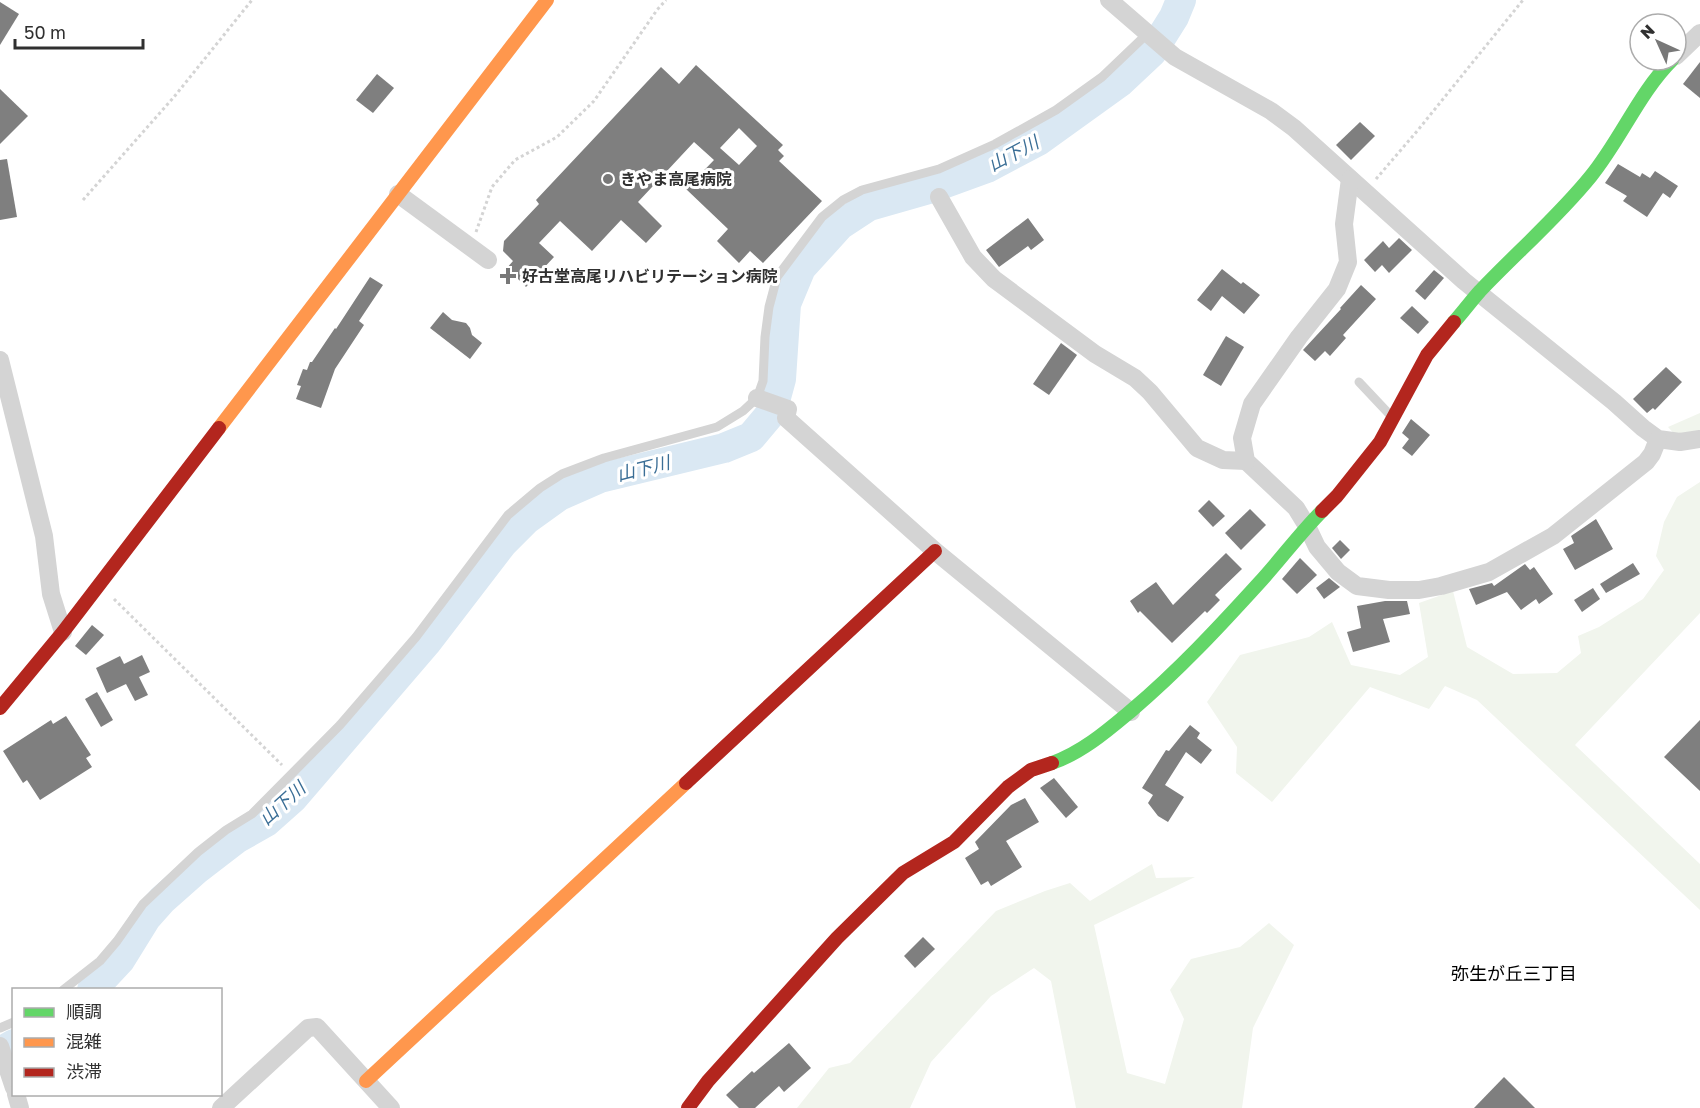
<svg xmlns="http://www.w3.org/2000/svg" width="1700" height="1108" viewBox="0 0 1700 1108" font-family="'Golos Text','Noto Sans JP',sans-serif">
	<style>
		.green { fill: #f1f5ed }
		.lines { fill: none; stroke-linecap: round; stroke-linejoin: round }
		.river { stroke: #dae8f3; stroke-width: 30 }
		.building { fill: #7f7f7f; fill-rule: evenodd }
		.path { stroke: #d4d4d4; stroke-width: 3; stroke-dasharray: 3 3; stroke-linecap: butt }
		.lane { stroke: #d4d4d4; stroke-width: 9 }
		.street { stroke: #d4d4d4; stroke-width: 18 }
		.fast { stroke: #63d668; stroke-width: 14 }
		.slow { stroke: #ff974d; stroke-width: 14 }
		.jam { stroke: #b3261e; stroke-width: 14 }
		.poi-dot { fill: #787878; stroke: #fff; stroke-width: 2 }
		.labels { text-anchor: middle; dominant-baseline: central; stroke-width: 6; stroke-linejoin: round; paint-order: stroke }
		.poi-label { font-size: 16px; font-weight: bold; fill: #303030; stroke: #fff; text-anchor: start }
		.water-label { font-size: 18px; font-style: italic; fill: #3a6e96; stroke: #fff }
		.neighbourhood-label { font-size: 18px; fill: #000; stroke: #fff }
	</style>
	<rect width="100%" height="100%" fill="#fff"/>
	<g class="green">
		<path d="M1700,413V435L1678,438L1668,427Z"/>
		<path d="M1700,482V613L1575,745L1700,864V910L1477,700L1445,686L1429,709L1370,687L1272,802L1236,773L1237,747L1207,702L1240,655L1309,637L1332,622L1351,665L1400,675L1428,657L1419,603L1453,591L1467,647L1513,674L1557,673L1581,653L1578,636L1599,627L1643,599L1664,570L1656,556L1664,522L1677,497Z"/>
		<path d="M1152,864L1156,878L1195,877L1094,925L1127,1073L1165,1084L1184,1019L1170,990L1191,959L1240,947L1269,923L1294,945L1253,1028L1242,1108H1076L1051,981L1034,968L991,996L931,1062L910,1108H797L829,1068L850,1063L996,911L1045,891L1070,883L1090,901Z"/>
	</g>
	<g class="lines">
		<g class="river">
			<path d="M92,990L120,960L146,918L162,900L197,869L236,839L266,822L293,798L426,643L502,544L527,519L559,496L600,478L724,448L751,437L772,412L781,379L786,304L801,268L840,225L869,206L932,188L987,168L1038,141L1120,82L1152,52L1174,17L1181,0"/>
			<path d="M0,1052L14,1044"/>
		</g>
	</g>
	<g class="building">
		<path d="M0,2L19,14L0,45Z"/>
		<path d="M1700,62V98L1683,84Z"/>
		<path d="M696,65L783,145L778,150L784,156L779,161L822,201L763,263L750,251L739,263L717,241L728,229L686,189L714,160L694,142L638,202L662,226L646,243L621,220L592,251L560,221L539,243L554,257L526,287L507,268L513,261L503,251L504,241L539,204L536,200L661,67L679,84ZM739,128L757,146L739,165L720,148Z"/>
		<path d="M377,74L394,88L373,113L356,100Z"/>
		<path d="M0,89L28,116L0,144Z"/>
		<path d="M1360,122L1375,136L1351,160L1336,145Z"/>
		<path d="M7,159L17,217L0,220V160Z"/>
		<path d="M1618,164L1640,177L1642,173L1650,178L1655,171L1678,186L1670,198L1663,193L1647,217L1623,201L1627,196L1605,183Z"/>
		<path d="M1028,218L1044,240L1031,250L1028,246L999,267L986,250Z"/>
		<path d="M1399,238L1412,250L1389,273L1382,265L1375,272L1364,260L1383,241L1389,248Z"/>
		<path d="M1222,269L1241,284L1243,282L1260,295L1244,314L1222,296L1211,311L1197,300Z"/>
		<path d="M1434,270L1444,278L1425,300L1415,291Z"/>
		<path d="M370,277L383,285L359,321L364,325L335,369L321,408L296,399L301,386L297,385L303,369L307,370L310,362H312L335,328L336,329Z"/>
		<path d="M1361,285L1376,299L1343,335L1346,338L1330,356L1325,351L1315,361L1303,350L1341,309L1340,308Z"/>
		<path d="M1412,306L1429,322L1418,334L1400,318Z"/>
		<path d="M443,312L452,320L466,323L470,328L472,335L482,343L470,359L430,328Z"/>
		<path d="M1226,336L1244,347L1221,386L1203,375Z"/>
		<path d="M1061,343L1077,355L1049,395L1033,384Z"/>
		<path d="M1666,367L1682,382L1655,410L1653,408L1647,413L1633,399Z"/>
		<path d="M1411,419L1430,435L1412,456L1402,448L1409,439L1402,433Z"/>
		<path d="M1209,500L1225,516L1213,527L1198,511Z"/>
		<path d="M1250,509L1266,525L1241,550L1225,533Z"/>
		<path d="M1596,519L1613,549L1575,570L1563,549L1574,543L1571,536Z"/>
		<path d="M1340,540L1350,550L1341,559L1332,548Z"/>
		<path d="M1226,553L1242,569L1215,595L1220,600L1207,613L1205,611L1172,643L1140,611L1138,613L1130,601L1156,582L1173,605Z"/>
		<path d="M1300,558L1317,575L1297,594L1282,579Z"/>
		<path d="M1633,563L1640,574L1606,593L1600,584Z"/>
		<path d="M1525,564L1530,570L1534,567L1553,594L1539,604L1536,599L1521,610L1507,592L1476,605L1469,589L1492,583L1494,586Z"/>
		<path d="M1329,578L1340,587L1324,599L1316,588Z"/>
		<path d="M1593,588L1600,599L1582,612L1574,600Z"/>
		<path d="M1385,601H1407L1410,614L1383,619L1390,642L1353,652L1347,632L1361,628L1357,606Z"/>
		<path d="M92,625L104,635L86,655L75,646Z"/>
		<path d="M142,655L150,672L139,677L148,695L135,701L126,684L107,693L96,668L120,656L124,664Z"/>
		<path d="M97,692L113,720L101,727L85,699Z"/>
		<path d="M66,716L91,755L86,758L92,767L40,800L27,780L23,783L3,751L51,720L53,724Z"/>
		<path d="M1700,720V791L1664,757Z"/>
		<path d="M1190,725L1200,733L1197,738L1212,750L1201,764L1186,752L1165,785L1184,797L1168,822L1158,816L1148,803L1153,795L1142,788L1166,750L1169,751Z"/>
		<path d="M1054,778L1078,807L1066,818L1040,788Z"/>
		<path d="M1025,798L1039,822L1006,841L1022,867L991,886L988,881L981,885L965,858L979,849L975,842L1011,805Z"/>
		<path d="M923,937L935,949L915,968L904,956Z"/>
		<path d="M789,1043L811,1068L784,1092L779,1086L755,1108H739L726,1095L752,1071L754,1073Z"/>
		<path d="M1504,1077L1535,1108H1474Z"/>
	</g>
	<g class="lines">
		<g class="path">
			<path d="M1376,179L1418,130L1523,0"/>
			<path d="M83,200L174,97L252,0"/>
			<path d="M476,232L492,187L515,160L557,137L594,101L657,10L666,0"/>
			<path d="M114,599L282,765"/>
		</g>
		<g class="lane">
			<path d="M1359,382L1391,416"/>
			<path d="M63,990L100,961L117,941L143,904L198,852L226,830L252,814L340,725L416,637L508,515L540,488L562,474L604,458L717,427L743,411L757,398L763,381L765,337L769,307L777,277L822,217L843,200L862,190L939,169L995,144L1056,110L1102,77L1147,34"/>
			<path d="M0,1028L14,1022"/>
		</g>
		<g class="street">
			<path d="M1109,0L1175,57L1271,111L1294,128L1464,281L1614,402L1643,428L1658,439L1680,442L1700,439"/>
			<path d="M1676,56L1700,33"/>
			<path d="M1350,179L1344,224L1348,262L1337,289L1299,337L1252,404L1242,438L1246,461L1296,508L1307,526L1317,547L1338,572L1357,586L1389,590H1419L1441,586L1489,572L1553,536L1646,462L1652,454L1658,439"/>
			<path d="M398,194L488,260"/>
			<path d="M939,197L973,257L994,279L1095,354L1135,378L1150,392L1197,448L1223,460L1246,461"/>
			<path d="M0,360L44,536L51,594L63,632"/>
			<path d="M757,398L788,409L786,418L935,551L1131,712"/>
			<path d="M0,1046L14,1088"/>
			<path d="M16,1094L20,1108"/>
			<path d="M221,1108L308,1028L317,1027L391,1108"/>
		</g>
		<g class="fast">
			<path d="M1454,322C1463,312 1471,301 1480,291C1517,252 1558,217 1591,176C1621,139 1639,93 1672,60"/>
			<path d="M1052,763C1083,752 1108,730 1132,710C1178,671 1219,627 1259,583C1281,559 1300,533 1322,511"/>
		</g>
		<g class="slow">
			<path d="M219,428L547,0"/>
			<path d="M366,1081L686,783"/>
		</g>
		<g class="jam">
			<path d="M1322,511L1337,496L1380,442L1427,355L1454,322"/>
			<path d="M0,708L63,632L219,428"/>
			<path d="M686,783L935,551"/>
			<path d="M688,1108L708,1081L837,938L903,873L954,842L1008,787L1031,770L1052,763"/>
		</g>
	</g>
	<g class="poi-dot">
		<circle cx="608" cy="179" r="6"/>
		<path d="M505 267h6v6h6v6h-6v6h-6v-6h-6v-6h6z"/>
	</g>
	<g class="labels">
		<g class="poi-label">
			<text x="620" y="179">きやま高尾病院</text>
			<text x="522" y="276">好古堂高尾リハビリテーション病院</text>
		</g>
		<g class="water-label">
			<text transform="translate(1013 153) rotate(-28)">山下川</text>
			<text transform="translate(643 468) rotate(-14)">山下川</text>
			<text transform="translate(282 803) rotate(-42)">山下川</text>
		</g>
		<g class="neighbourhood-label">
			<text x="1514" y="973">弥生が丘三丁目</text>
		</g>
	</g>
	<rect x="12" y="988" width="210" height="108" fill="#ffffff" stroke="#acacac" stroke-width="1.5"/>
	<rect x="24" y="1008" width="30" height="9" fill="#63d668" stroke="#acacac" stroke-width="1.5"/>
	<text x="66" y="1018" font-size="18" fill="#303030">順調</text>
	<rect x="24" y="1038" width="30" height="9" fill="#ff974d" stroke="#acacac" stroke-width="1.5"/>
	<text x="66" y="1048" font-size="18" fill="#303030">混雑</text>
	<rect x="24" y="1068" width="30" height="9" fill="#b3261e" stroke="#acacac" stroke-width="1.5"/>
	<text x="66" y="1078" font-size="18" fill="#303030">渋滞</text>
	<g transform="translate(1658 42) rotate(315)"><circle r="28" fill="#ffffff" stroke="#acacac" stroke-width="1.5"/>
	<path d="M0-4.5L10 22L0 15L-10 22Z" fill="#787878"/>
	<text y="-9" font-size="16" font-weight="bold" text-anchor="middle" fill="#303030">N</text>
	</g>
	<path d="M15 39v9h128v-9" fill="none" stroke="#303030" stroke-width="3"/>
	<text x="24" y="39" font-size="18" fill="#303030" stroke="#ffffff" stroke-width="4.5" paint-order="stroke">50 m</text>
</svg>
